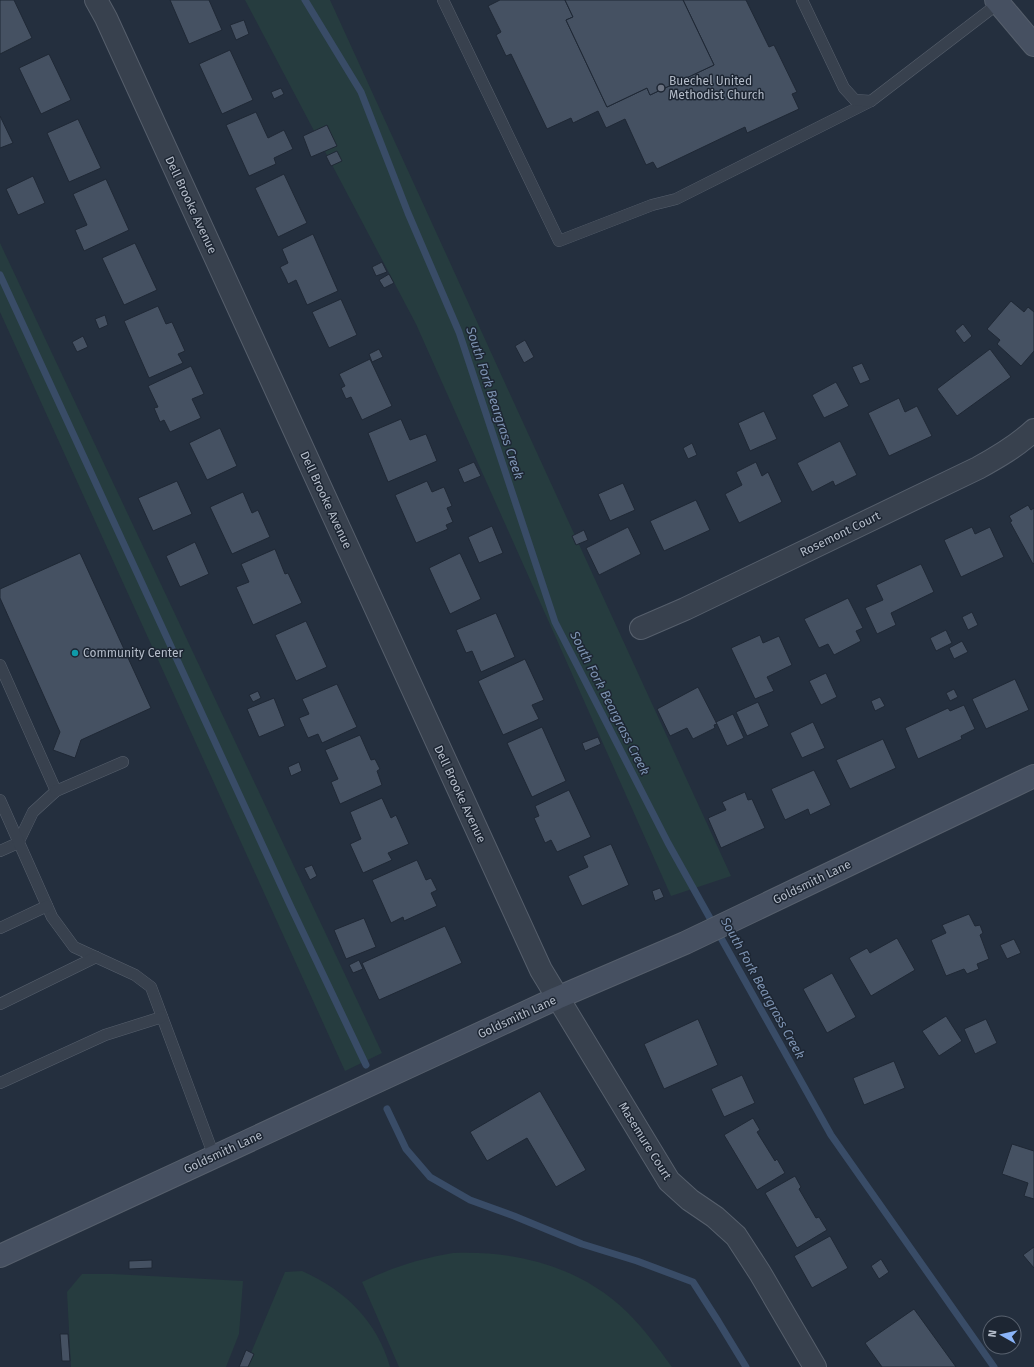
<svg xmlns="http://www.w3.org/2000/svg" width="1034" height="1367" viewBox="0 0 1034 1367" font-family="'Fira Sans',sans-serif">
	<style>
		.green { fill: #263c3f }
		.lines { fill: none; stroke-linecap: round; stroke-linejoin: round }
		.stream { stroke: #394c67; stroke-width: 7 }
		.building { fill: #455162; stroke: #1f2835 }
		.lane-casing { stroke: #565f6c; stroke-width: 12 }
		.street-casing { stroke: #565f6c; stroke-width: 24 }
		.secondary-casing { stroke: #565f6c; stroke-width: 24 }
		.lane { stroke: #38414e; stroke-width: 11 }
		.street { stroke: #38414e; stroke-width: 22 }
		.secondary { stroke: #465061; stroke-width: 22 }
		.worship-dot { fill: #6b7280; stroke: #1d2633; stroke-width: 1.5 }
		.culture-dot { fill: #0f9aa8; stroke: #1d2633; stroke-width: 1.5 }
		.labels { text-anchor: middle; dominant-baseline: central; stroke-width: 3; stroke-linejoin: round; paint-order: stroke }
		.poi-label { font-size: 12px; fill: #b4bcc9; stroke: #1d2633; text-anchor: start }
		.street-label { font-size: 12px; fill: #b4bcc9; stroke: #1d2633 }
		.water-label { font-size: 13px; font-style: italic; fill: #7c92b1; stroke: #1d2633 }
	</style>
	<rect width="100%" height="100%" fill="#242f3e"/>
	<g class="green">
		<path d="M245,0H330L510,394L731,876L671,896L416,324Z"/>
		<path d="M0,243L382,1053L345,1071L0,312Z"/>
		<path d="M453,1253C516,1250 581,1267 627,1312C644,1329 658,1348 672,1367H399L362,1282C393,1267 419,1259 453,1253Z"/>
		<path d="M302,1271C345,1290 377,1321 390,1367H245L285,1272Z"/>
		<path d="M82,1274H113L243,1281L239,1334L226,1367H71L67,1292Z"/>
	</g>
	<g class="lines">
		<g class="stream">
			<path d="M305,0L361,92L408,213L459,332L555,622L668,843L831,1135L994,1367"/>
			<path d="M0,275L290,905L366,1065"/>
			<path d="M387,1109L406,1149L430,1177L470,1200L514,1216L582,1244L637,1261L693,1282L718,1321L746,1367"/>
		</g>
	</g>
	<g class="building">
		<path d="M0,0H14L32,38L0,54Z"/>
		<path d="M170,0H209L222,30L189,44Z"/>
		<path d="M500,0H565L573,17L566,20L607,107L647,88L650,95L714,65L683,0H746L769,47L774,45L779,55L797,92L792,94L799,109L747,133L745,127L657,169L653,162L646,165L625,119L606,128L598,111L573,123L571,118L547,129L511,54L506,56L496,35L501,32L488,6Z"/>
		<path d="M565,0H683L714,65L650,95L647,88L607,107L566,20L573,17Z"/>
		<path d="M244,20L249,34L236,40L230,25Z"/>
		<path d="M230,50L253,100L222,114L199,64Z"/>
		<path d="M49,54L71,100L41,114L19,68Z"/>
		<path d="M281,88L284,94L274,99L271,92Z"/>
		<path d="M256,112L268,138L284,130L293,149L274,158L276,164L249,176L226,125Z"/>
		<path d="M0,116L13,143L0,148Z"/>
		<path d="M78,119L101,168L69,182L47,133Z"/>
		<path d="M327,125L337,146L311,157L303,136Z"/>
		<path d="M337,151L342,161L331,166L326,156Z"/>
		<path d="M284,174L307,223L278,237L255,188Z"/>
		<path d="M33,176L45,203L18,215L6,189Z"/>
		<path d="M106,179L129,230L84,251L75,230L87,225L73,194Z"/>
		<path d="M313,234L338,291L307,305L296,280L288,284L286,279L280,267L288,263L282,249Z"/>
		<path d="M135,243L157,290L124,305L102,258Z"/>
		<path d="M382,262L387,272L376,276L372,267Z"/>
		<path d="M389,274L394,283L384,288L379,280Z"/>
		<path d="M341,299L357,335L329,348L312,312Z"/>
		<path d="M1011,301L1024,312L1028,307L1034,312V351L1021,366L997,344L1000,340L987,329Z"/>
		<path d="M158,306L166,324L172,322L185,351L178,354L183,363L149,378L124,321Z"/>
		<path d="M105,315L108,325L99,329L95,319Z"/>
		<path d="M963,324L972,336L964,343L955,331Z"/>
		<path d="M83,336L88,347L77,352L72,342Z"/>
		<path d="M525,340L534,357L524,363L515,346Z"/>
		<path d="M379,349L383,357L372,362L369,354Z"/>
		<path d="M990,349L1011,377L957,416L937,389Z"/>
		<path d="M370,359L392,406L362,420L351,397L346,399L345,397L341,388L345,386L339,374Z"/>
		<path d="M862,363L870,380L860,384L852,367Z"/>
		<path d="M191,366L204,394L192,399L201,418L170,432L164,420L160,422L154,408L158,407L148,386Z"/>
		<path d="M836,382L849,406L824,418L812,395Z"/>
		<path d="M899,398L905,412L917,406L932,436L889,456L868,413Z"/>
		<path d="M764,411L777,439L750,451L738,423Z"/>
		<path d="M401,419L410,440L426,434L437,461L388,482L368,433Z"/>
		<path d="M220,428L237,466L207,480L189,443Z"/>
		<path d="M840,441L857,475L835,486L833,481L812,492L797,463Z"/>
		<path d="M692,443L697,455L688,459L683,448Z"/>
		<path d="M474,462L481,476L464,483L458,469Z"/>
		<path d="M756,462L762,476L768,472L782,502L739,523L725,494L742,485L736,472Z"/>
		<path d="M177,481L192,514L153,531L138,498Z"/>
		<path d="M427,481L432,492L444,487L452,506L447,508L453,522L446,525L448,529L416,543L395,495Z"/>
		<path d="M623,483L635,510L610,521L598,494Z"/>
		<path d="M243,492L252,513L258,510L270,537L232,554L210,507Z"/>
		<path d="M696,500L710,530L664,551L650,521Z"/>
		<path d="M1028,505L1031,510L1034,508V563L1033,564L1010,522L1012,521L1009,516Z"/>
		<path d="M492,526L503,553L479,563L468,537Z"/>
		<path d="M628,527L641,554L599,575L586,548Z"/>
		<path d="M972,527L975,534L990,527L1004,557L961,577L944,540Z"/>
		<path d="M584,530L588,540L576,545L572,536Z"/>
		<path d="M195,542L209,574L180,587L166,556Z"/>
		<path d="M275,549L285,574L288,573L302,603L253,625L236,587L249,582L241,564Z"/>
		<path d="M80,553L151,708L81,740L75,758L53,750L60,732L0,598V589Z"/>
		<path d="M460,553L481,599L450,614L429,568Z"/>
		<path d="M921,564L934,592L891,613L896,625L877,634L865,608L883,600L876,585Z"/>
		<path d="M848,598L863,628L856,631L861,641L834,655L828,644L819,648L804,619Z"/>
		<path d="M972,612L978,625L968,630L962,617Z"/>
		<path d="M496,613L515,657L481,672L472,651L466,653L456,630Z"/>
		<path d="M306,621L327,667L296,681L275,635Z"/>
		<path d="M946,630L952,643L936,651L930,638Z"/>
		<path d="M760,635L763,643L779,636L792,665L767,677L774,691L755,699L731,648Z"/>
		<path d="M962,641L968,652L954,659L949,648Z"/>
		<path d="M525,659L544,700L532,705L539,719L503,735L478,681Z"/>
		<path d="M826,673L837,697L821,705L809,681Z"/>
		<path d="M1015,679L1029,710L986,729L972,699Z"/>
		<path d="M337,684L357,727L322,743L318,734L308,738L299,718L309,714L302,699Z"/>
		<path d="M698,687L717,724L714,725L715,728L693,739L687,728L670,736L657,709Z"/>
		<path d="M954,689L958,697L950,701L946,693Z"/>
		<path d="M258,691L261,698L253,702L249,695Z"/>
		<path d="M880,697L885,706L875,711L871,701Z"/>
		<path d="M274,698L285,726L259,737L247,709Z"/>
		<path d="M758,702L769,726L747,736L736,712Z"/>
		<path d="M964,705L975,729L961,736L962,739L918,759L905,728L948,708L950,711Z"/>
		<path d="M733,714L744,738L727,746L716,722Z"/>
		<path d="M813,722L825,748L802,758L790,733Z"/>
		<path d="M542,727L566,781L532,797L507,743Z"/>
		<path d="M360,735L371,760L375,759L380,769L377,771L382,785L340,804L331,782L338,779L325,750Z"/>
		<path d="M598,737L601,744L585,751L582,743Z"/>
		<path d="M883,739L896,768L850,789L836,760Z"/>
		<path d="M299,762L302,771L291,776L288,767Z"/>
		<path d="M814,770L831,805L810,815L808,809L785,820L771,789Z"/>
		<path d="M569,790L591,837L557,852L551,840L545,843L534,818L539,816L535,806Z"/>
		<path d="M745,792L748,800L752,799L765,828L721,848L708,818L726,810L722,802Z"/>
		<path d="M382,798L391,818L396,815L409,844L388,853L392,860L363,873L350,844L361,839L350,812Z"/>
		<path d="M611,844L629,885L582,906L568,876L588,867L583,856Z"/>
		<path d="M417,860L426,880L431,878L437,890L431,893L437,906L404,921L403,917L391,923L372,880Z"/>
		<path d="M312,865L317,876L310,880L304,868Z"/>
		<path d="M660,888L664,897L655,901L652,891Z"/>
		<path d="M969,914L975,926L980,925L983,933L980,935L989,959L977,964L979,969L967,974L964,969L946,976L931,940L946,933L942,925Z"/>
		<path d="M364,918L376,947L346,959L334,930Z"/>
		<path d="M445,926L462,963L379,1000L362,963Z"/>
		<path d="M897,938L915,970L871,996L849,958L867,948L870,953Z"/>
		<path d="M1014,939L1021,953L1007,959L1000,945Z"/>
		<path d="M359,960L363,969L353,973L349,965Z"/>
		<path d="M832,973L856,1017L827,1033L803,989Z"/>
		<path d="M946,1016L962,1041L939,1056L922,1031Z"/>
		<path d="M698,1019L718,1065L664,1089L644,1044Z"/>
		<path d="M986,1019L997,1043L975,1054L964,1029Z"/>
		<path d="M894,1061L905,1088L864,1105L853,1078Z"/>
		<path d="M742,1075L755,1103L724,1117L711,1089Z"/>
		<path d="M540,1091L586,1170L556,1187L527,1138L487,1161L470,1132Z"/>
		<path d="M753,1118L760,1130L757,1132L775,1161L777,1159L785,1173L757,1190L724,1135Z"/>
		<path d="M1012,1144L1034,1151V1199L1024,1196L1028,1183L1002,1174Z"/>
		<path d="M795,1176L801,1187L799,1189L816,1218L819,1217L827,1230L797,1248L765,1193Z"/>
		<path d="M830,1236L848,1268L812,1288L794,1256Z"/>
		<path d="M1034,1247V1268L1023,1255Z"/>
		<path d="M881,1259L889,1272L879,1279L871,1266Z"/>
		<path d="M152,1260V1268L129,1269V1261Z"/>
		<path d="M914,1309L956,1367H882L865,1343Z"/>
		<path d="M60,1334H68L70,1361H62Z"/>
		<path d="M246,1350L254,1354L248,1367H239Z"/>
	</g>
	<g class="lines">
		<defs>
			<g id="lane">
				<path d="M443,0L559,241L652,205L676,199L871,101"/>
				<path d="M802,0L844,88L855,100L871,101L999,3"/>
				<path d="M0,665L56,791L33,812L18,843L0,851"/>
				<path d="M56,791L123,762"/>
				<path d="M0,800L52,917L74,947L135,975L151,987L214,1156"/>
				<path d="M0,928L47,906"/>
				<path d="M0,1004L96,957"/>
				<path d="M0,1083L105,1035L162,1017"/>
			</g>
			<g id="street">
				<path d="M96,0L106,18L541,970L669,1181L690,1200L715,1217L736,1236L760,1273L815,1367"/>
				<path d="M641,628L685,609L978,468C998,457 1017,446 1034,430"/>
			</g>
			<g id="secondary">
				<path d="M996,0L1034,45"/>
				<path d="M0,1256L557,998L685,943L1034,776"/>
			</g>
		</defs>
		<use href="#lane" class="lane-casing"/>
		<use href="#street" class="street-casing"/>
		<use href="#secondary" class="secondary-casing"/>
		<use href="#lane" class="lane"/>
		<use href="#street" class="street"/>
		<use href="#secondary" class="secondary"/>
	</g>
	<circle class="worship-dot" cx="661" cy="88" r="4"/>
	<circle class="culture-dot" cx="75" cy="653" r="4"/>
	<g class="labels">
		<g class="poi-label">
			<text x="669" y="81">Buechel United<tspan x="669" dy="14">Methodist Church</tspan></text>
			<text x="83" y="653">Community Center</text>
		</g>
		<g class="street-label">
			<text transform="translate(191 205) rotate(65)">Dell Brooke Avenue</text>
			<text transform="translate(326 500) rotate(65)">Dell Brooke Avenue</text>
			<text transform="translate(840 534) rotate(-26)">Rosemont Court</text>
			<text transform="translate(460 794) rotate(65)">Dell Brooke Avenue</text>
			<text transform="translate(812 882) rotate(-26)">Goldsmith Lane</text>
			<text transform="translate(517 1017) rotate(-25)">Goldsmith Lane</text>
			<text transform="translate(645 1141) rotate(58)">Masemure Court</text>
			<text transform="translate(223 1152) rotate(-25)">Goldsmith Lane</text>
		</g>
		<g class="water-label">
			<text transform="translate(495 403) rotate(72)">South Fork Beargrass Creek</text>
			<text transform="translate(610 703) rotate(63)">South Fork Beargrass Creek</text>
			<text transform="translate(763 988) rotate(61)">South Fork Beargrass Creek</text>
		</g>
	</g>
	<g transform="translate(1002 1335) rotate(278)"><circle r="19" fill="#1d2633" stroke="#59626f"/>
	<path d="M0-3L7 15L0 10L-7 15Z" fill="#8ab4f8"/>
	<text y="-6" font-size="11" font-weight="bold" text-anchor="middle" fill="#b4bcc9">N</text>
	</g>
</svg>
